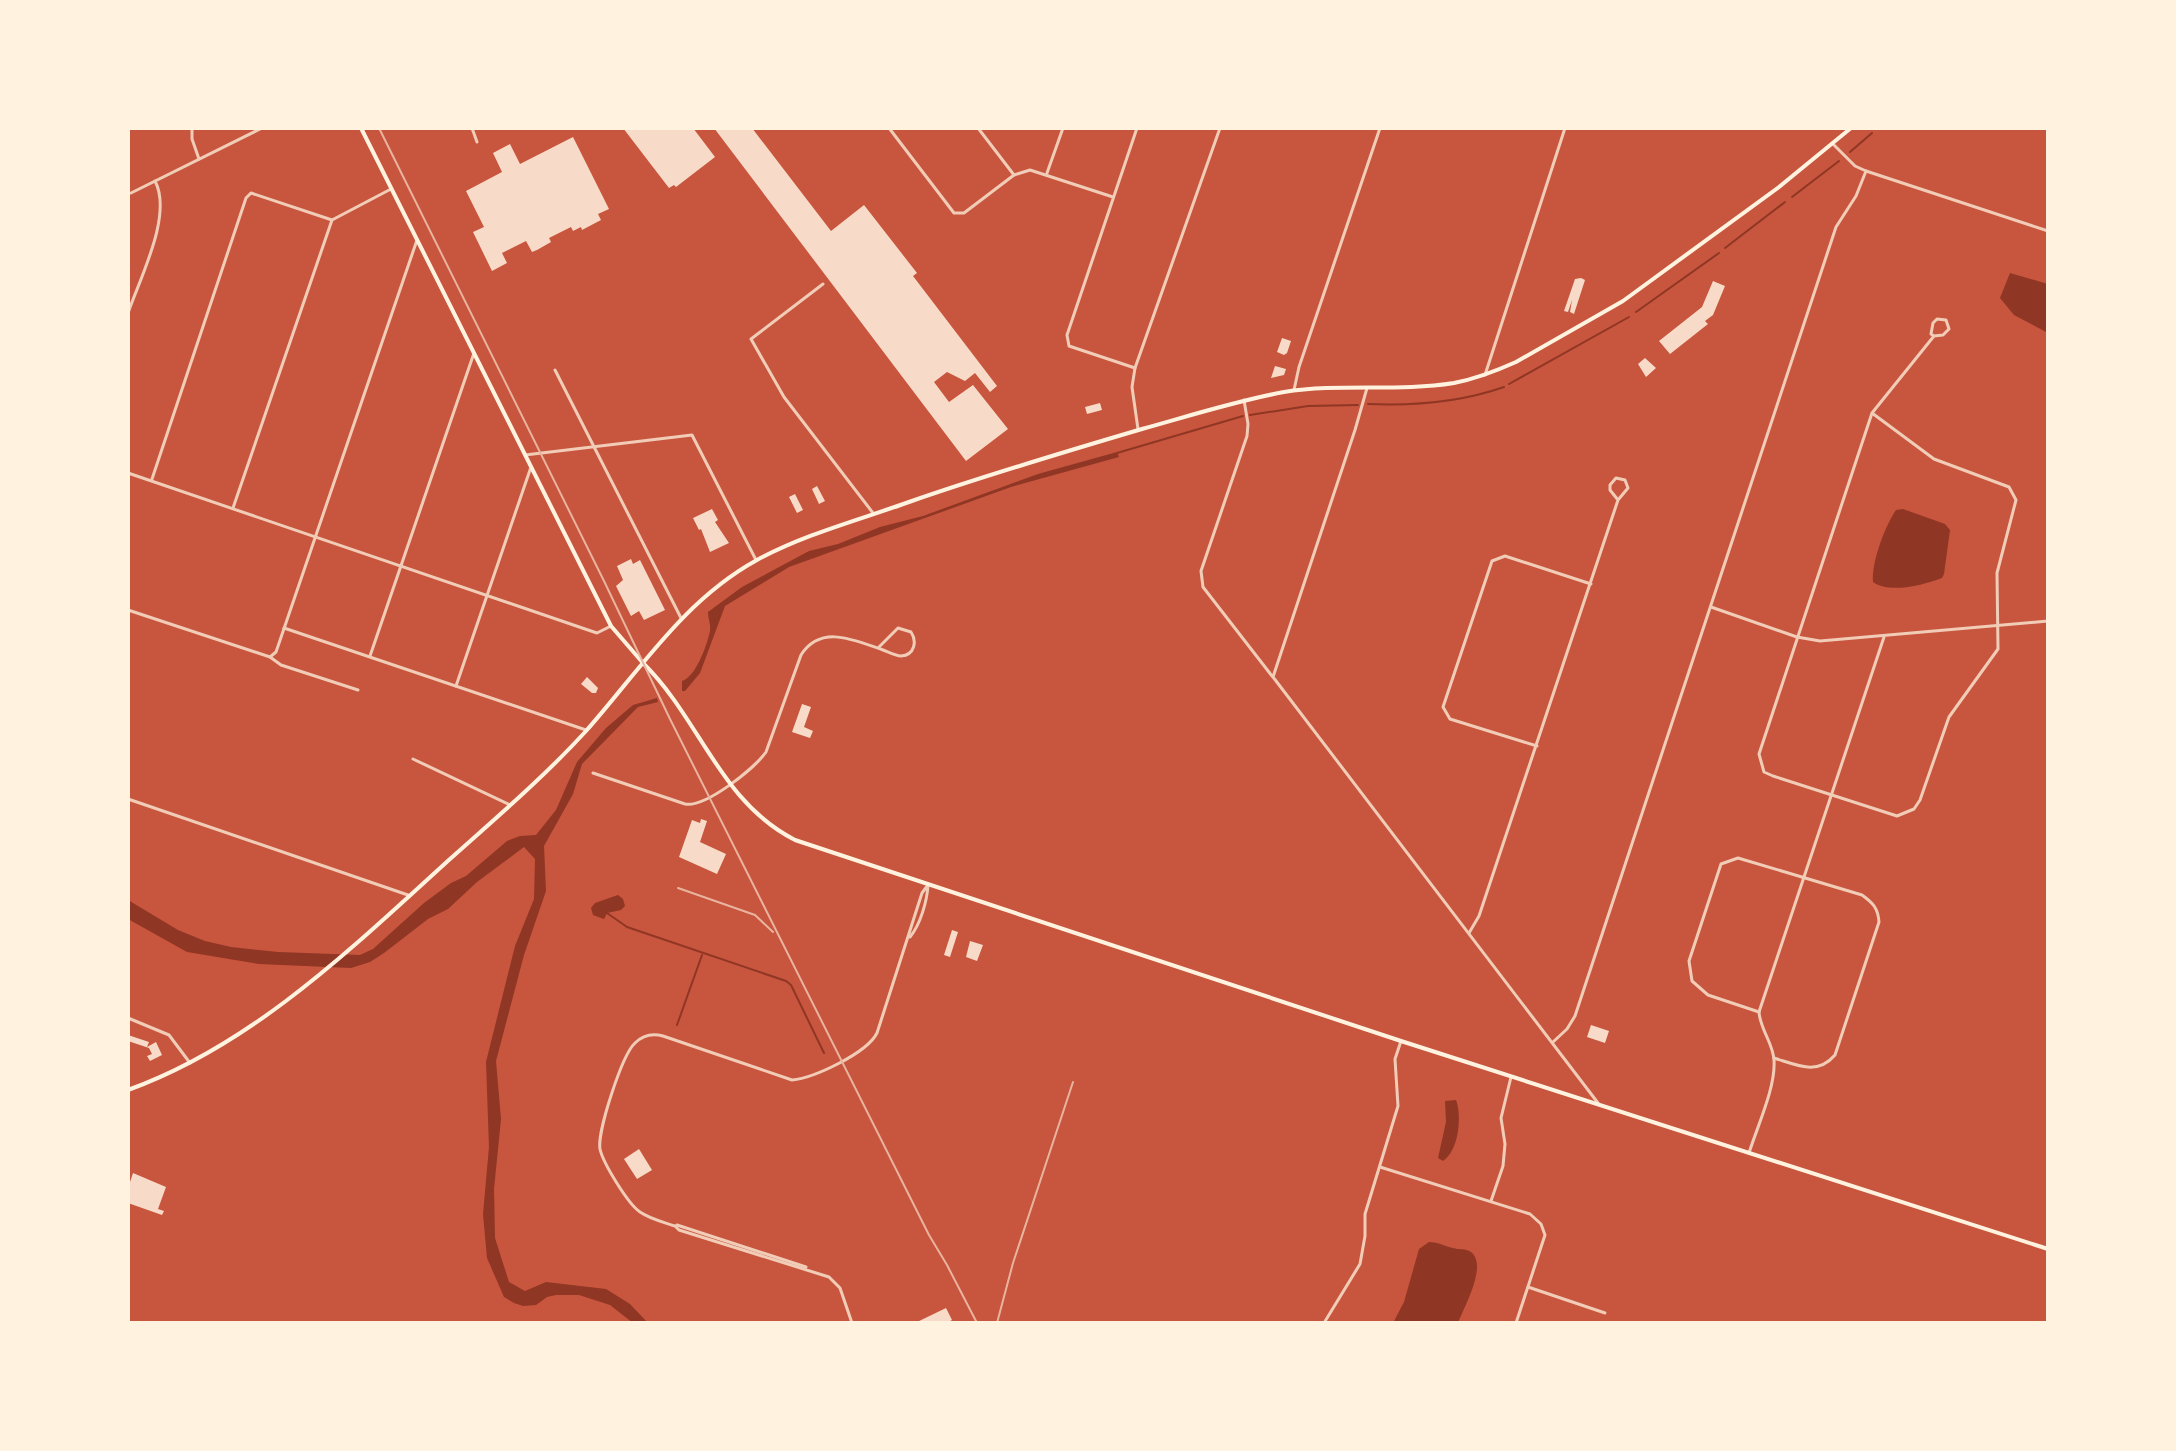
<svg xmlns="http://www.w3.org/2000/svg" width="2176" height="1451" viewBox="0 0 2176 1451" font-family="'PT Sans Narrow',sans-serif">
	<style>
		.water { fill: #8f3625 }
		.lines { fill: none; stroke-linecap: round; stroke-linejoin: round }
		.stream { stroke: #8f3625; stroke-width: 2 }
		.building { fill: #f7dbc8 }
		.minor { stroke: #f1ccb7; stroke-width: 3 }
		.tertiary { stroke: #f1ccb7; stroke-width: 3 }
		.secondary { stroke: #fff3e0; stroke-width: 4 }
		.primary { stroke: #fff3e0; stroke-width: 4 }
		.rail { stroke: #e9b49f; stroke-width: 2 }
	</style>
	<rect width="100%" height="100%" fill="#c8553d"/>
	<g class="water">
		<path d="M2010,273L2048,284V333L2014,315L2000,298Z"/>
		<path d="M1117,452L1119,457L1011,487L789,567L725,606L700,673L685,691H682V681C696,677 707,645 710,631C711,624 708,619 708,612L742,587L809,551L838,544L880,527L923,516L1038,474Z"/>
		<path d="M1903,509L1945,524L1950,530L1944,574L1942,578C1923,585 1890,594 1873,582C1871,563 1885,526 1896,510Z"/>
		<path d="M657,698L658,702L638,707L582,764L573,794L544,846L546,891L524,955L496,1061L501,1119L494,1189L495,1238L509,1282L525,1291L546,1282L606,1289L630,1304L648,1323H633L610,1305L579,1295H556L547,1297L536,1305L523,1306L514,1303L504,1297L487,1258L483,1214L489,1147L486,1062L515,946L534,899L535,859L524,847L477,882L448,909L428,919L384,953L370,962L351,968L259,964L187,952L128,919V900L178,930L205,941L231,947L278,952L360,955L373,949L424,903L451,883L466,876L507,841L520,836L536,835L556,810L577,762L606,728L633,705Z"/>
		<path d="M618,895L623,899L625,906L621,910L607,913L604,919L593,915L591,908L595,903Z"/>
		<path d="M1456,1100C1462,1115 1459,1151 1443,1161L1438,1158L1446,1122L1445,1101Z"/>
		<path d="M1429,1242C1438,1242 1444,1246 1453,1248C1459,1250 1465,1248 1471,1252C1488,1265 1464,1307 1458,1323H1393L1404,1302L1419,1249Z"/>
	</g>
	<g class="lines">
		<g class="stream">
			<path d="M1877,129L1878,128"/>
			<path d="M1850,152L1872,133"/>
			<path d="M1792,197L1839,161"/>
			<path d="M1725,248L1785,202"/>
			<path d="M1636,312L1719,253"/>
			<path d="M1509,384L1629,317"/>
			<path d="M1368,404C1413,406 1461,402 1504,387"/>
			<path d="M1250,415L1308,406L1358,405"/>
			<path d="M1117,453L1243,416"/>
			<path d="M607,913L627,927L786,981L791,985L824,1053"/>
			<path d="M677,1025L702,955"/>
		</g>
	</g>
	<g class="building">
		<path d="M623,128H693L715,157L676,187L674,185L669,188Z"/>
		<path d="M714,128H752L831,231L864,205L917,273L913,276L997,386L990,392L975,373L965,381L947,372L934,382L949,402L973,385L1008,429L966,461Z"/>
		<path d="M573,137L609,209L598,214L601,220L582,230L581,227L573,231L571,227L549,238L551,242L537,250L532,252L526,241L502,253L507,263L492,271L473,232L484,227L466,191L502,172L493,153L510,144L520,164Z"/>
		<path d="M1581,278L1585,280L1574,314L1570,312L1572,300L1568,312L1564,311L1575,279Z"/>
		<path d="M1713,281L1725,286L1713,315L1705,321L1708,324L1670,354L1659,341L1702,307Z"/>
		<path d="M1282,338L1291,341L1287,353L1284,355L1277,352Z"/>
		<path d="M1645,358L1656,368L1646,377L1638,364Z"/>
		<path d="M1275,366L1286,369L1284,375L1271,378Z"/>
		<path d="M1100,403L1102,410L1087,414L1085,407Z"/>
		<path d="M817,486L825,501L819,504L812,489Z"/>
		<path d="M795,494L803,510L797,513L789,497Z"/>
		<path d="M712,509L718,520L715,522L729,543L710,552L701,529L699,530L693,518Z"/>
		<path d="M631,559L633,564L640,560L665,610L644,620L639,611L631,616L616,586L623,580L617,566Z"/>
		<path d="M587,677L598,688L596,693H592L581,684Z"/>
		<path d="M802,704L811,707L804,727L813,731L810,738L792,732Z"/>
		<path d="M701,819L707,821L700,842L726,854L717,874L679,857L692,820L700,823Z"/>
		<path d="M952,930L958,932L950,957L944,955Z"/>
		<path d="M970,941L983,945L977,961L966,957Z"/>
		<path d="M1591,1025L1609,1031L1605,1043L1587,1037Z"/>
		<path d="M128,1035L149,1042L147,1047L156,1042L162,1055L150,1061L147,1056L152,1054L149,1048L128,1041Z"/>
		<path d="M639,1149L652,1170L637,1179L624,1159Z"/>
		<path d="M133,1173L166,1187L158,1209L164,1211L162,1215L128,1203L129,1185Z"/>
		<path d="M946,1308L952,1320L947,1323H915Z"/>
	</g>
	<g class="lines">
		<g class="minor">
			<path d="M192,128V139L199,159"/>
			<path d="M472,128L477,142"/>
			<path d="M889,128L954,213H964L1014,175L1030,170L1113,197"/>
			<path d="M978,128L1014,175"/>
			<path d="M1833,144L1855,166L1866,171L2048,231"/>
			<path d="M1047,173L1063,128"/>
			<path d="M131,193L262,128"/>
			<path d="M823,284L751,339L784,397L873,513"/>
			<path d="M128,313C140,278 173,215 155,181"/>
			<path d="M1135,368L1069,346L1067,335L1137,128"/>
			<path d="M555,370L681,618"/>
			<path d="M1485,375L1565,128"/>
			<path d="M1367,388L1355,430L1273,677L1598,1103"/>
			<path d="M1294,390L1299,367L1380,128"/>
			<path d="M1244,400L1248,424L1247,436L1201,571L1203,587L1272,676"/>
			<path d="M1872,413L1934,459L2009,487L2016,500L1997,573L1998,649L1949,717L1920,800L1914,809L1897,816L1773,776L1764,772L1759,754L1872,413L1934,336L1943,335L1949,329L1946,320L1937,319L1933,323L1931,334L1934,336"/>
			<path d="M1138,429L1132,387L1135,368L1220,128"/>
			<path d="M525,455L692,435L756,560"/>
			<path d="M128,473L591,631L597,633L611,626"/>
			<path d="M152,479L246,198L251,193L332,220"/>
			<path d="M233,508L332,220L391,189"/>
			<path d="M1711,607L1797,637L1820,641L2048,621"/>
			<path d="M128,610L270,657L281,665L358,690"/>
			<path d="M284,628L586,730"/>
			<path d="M370,656L474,353"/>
			<path d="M270,657L276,652L417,240"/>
			<path d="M456,686L531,467"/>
			<path d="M1537,746L1450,719L1443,707L1492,561L1505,556L1591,584"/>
			<path d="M413,759L510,805"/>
			<path d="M593,773L685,804C705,808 754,769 766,752L801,655C821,624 854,640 883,650C888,652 896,656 901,656C915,655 917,641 911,632L898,628L878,648"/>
			<path d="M1469,933L1479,916L1618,500L1628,488L1625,480L1616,478L1610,485V490L1618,500"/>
			<path d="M910,937C920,925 927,902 928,885"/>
			<path d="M1759,1012L1708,995L1692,981L1689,961L1721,864L1738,858L1862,895C1873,903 1878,908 1879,922L1835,1055C1817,1076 1797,1065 1774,1058"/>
			<path d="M128,1018L169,1035L190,1063"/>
			<path d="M1553,1042L1567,1029L1575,1016L1836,227L1856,196L1866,171"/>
			<path d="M1749,1153C1757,1127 1776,1087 1774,1060C1773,1043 1760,1029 1759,1012L1884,637"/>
			<path d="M1380,1167L1530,1214L1541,1224L1545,1235L1516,1323"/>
			<path d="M1491,1201L1503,1166L1505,1144L1501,1118L1511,1077"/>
			<path d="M677,1225L806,1267"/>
			<path d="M1528,1287L1605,1313"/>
			<path d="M852,1323L840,1288L829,1277L679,1230L675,1226C663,1222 650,1219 640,1212C628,1204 603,1163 600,1149C597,1132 622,1055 635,1043C643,1035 652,1033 663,1036L792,1080C814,1078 867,1053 877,1033L922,893L928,885"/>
			<path d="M1324,1323L1360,1264L1365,1236V1214L1398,1106L1395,1059L1401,1041"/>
		</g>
		<path class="tertiary" d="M128,799L408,895"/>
		<path class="secondary" d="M643,663C701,720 719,801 795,840L1401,1041L2048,1249"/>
		<g class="primary">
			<path d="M361,128L611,626L643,663"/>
			<path d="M128,1090C253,1045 353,947 450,859C496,818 544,777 586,731C640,670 684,600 757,560C805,534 859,520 909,502C986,475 1064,452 1142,429C1189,416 1236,401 1284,392C1340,383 1398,392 1454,383C1475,379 1496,371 1516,362L1623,301L1779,187L1851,128"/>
		</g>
		<g class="rail">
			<path d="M379,128L604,581L670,719L929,1235L947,1265L977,1323"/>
			<path d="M678,888L755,915L773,932"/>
			<path d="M997,1323L1013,1263L1073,1082"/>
		</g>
	</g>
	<rect width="2176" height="1451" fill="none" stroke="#fff3e0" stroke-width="260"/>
</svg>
